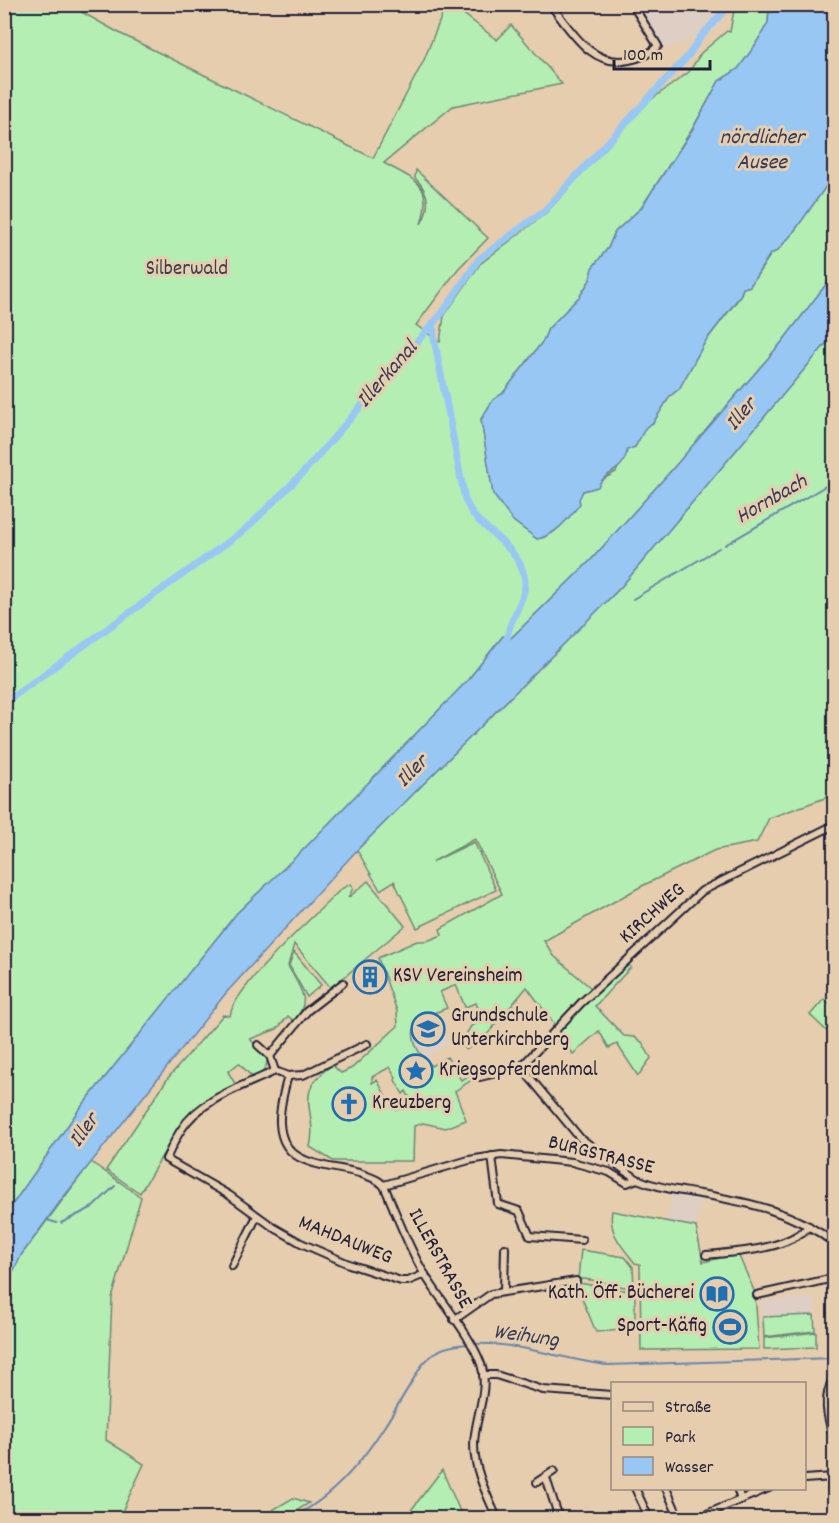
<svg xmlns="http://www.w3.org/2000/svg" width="839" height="1523" viewBox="0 0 839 1523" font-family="Dekko,sans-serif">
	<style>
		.built { fill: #decec4 }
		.green { fill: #b5eeb2; stroke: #6c8876; stroke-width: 1.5; fill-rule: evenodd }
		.water { fill: #99c7f4; stroke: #6985aa; stroke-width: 1.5 }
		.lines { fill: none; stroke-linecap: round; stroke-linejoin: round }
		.stream { stroke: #6985aa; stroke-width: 2 }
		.canal { stroke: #99c7f4; stroke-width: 7 }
		.street-casing { stroke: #22223b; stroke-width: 10 }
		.street { stroke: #e6cdae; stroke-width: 6 }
		.labels { text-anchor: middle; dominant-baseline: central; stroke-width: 6; stroke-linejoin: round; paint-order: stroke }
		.park-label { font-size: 21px; fill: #38414d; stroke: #e6cdae }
		.street-label { font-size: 21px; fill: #22223b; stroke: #e6cdae }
		.poi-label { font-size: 21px; fill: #22223b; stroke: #e6cdae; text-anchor: start }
		.water-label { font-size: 22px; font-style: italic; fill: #343b57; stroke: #e6cdae }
	</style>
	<rect width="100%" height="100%" fill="#e6cdae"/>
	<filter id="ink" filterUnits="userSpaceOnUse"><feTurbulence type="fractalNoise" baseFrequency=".0167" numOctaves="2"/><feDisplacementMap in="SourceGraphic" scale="12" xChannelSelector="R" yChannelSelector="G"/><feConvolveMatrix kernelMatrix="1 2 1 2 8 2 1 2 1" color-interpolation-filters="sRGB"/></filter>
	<g filter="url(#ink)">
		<g class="built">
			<path d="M632,5H727L716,30L666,49Z"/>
			<path d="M428,999L449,1044L424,1059L412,1037L418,1007Z"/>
			<path d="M672,1193L701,1198L696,1227L667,1222Z"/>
			<path d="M815,1298L816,1332L763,1337L762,1300Z"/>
		</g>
		<g class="green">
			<path d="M5,5H69L121,34L373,158L424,60L446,5H452L497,40L511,25L562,84L453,106L384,163C415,181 434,183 421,224C431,207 430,192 415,178L416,170L488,238L458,269L416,325L440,342L444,316L480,264L547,212L648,102L689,72L701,53L727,31L730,32L734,10L738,5H774L769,9L768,23L754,47L738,69L719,81L691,131L641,208L615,232L608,248L592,268L590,280L580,296L548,329L543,341L503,393L493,400L481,419L493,494L512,520L537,539C561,535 573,511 583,491L597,487L600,481L616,472L627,449L635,447L646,426L653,423L670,396L679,389L705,342L740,297L743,288L750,286L771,254L777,251L793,233L834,175V274L782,342L670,472L590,561L510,639L502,637L467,681L305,848L237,913L78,1111L5,1215Z"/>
			<path d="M834,334V789L825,798L769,818L757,842L715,850L640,887L544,941L554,956L591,988L557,1028L527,987L485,1037L466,1050L461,1043L471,1026L483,1021L476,1003L465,1007L456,985L440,992L447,1008L434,1013L437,1019L414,1029C411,1044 421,1056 431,1066L447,1057L461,1080L471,1075L473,1079L455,1091L466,1120L446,1128L423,1123L414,1126L413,1161H333L310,1147C319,1109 290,1096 332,1065L341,1073L352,1068L398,1026L397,1011L378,958L417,941H427L442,935L440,929L502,894L475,839L432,862L474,842L496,890L417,928L394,881L380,890L357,850L621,587ZM390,1067L396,1078L395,1080L403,1094L406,1091L413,1104L411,1102L397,1110L393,1109L377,1080L372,1083V1077Z"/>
			<path d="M368,881L405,926L331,988L294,944L288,966C299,987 313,1000 294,1021L288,1016L277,1029L250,1039L268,1058L265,1070L253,1078L239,1063L228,1072L237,1087L204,1104L178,1129L140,1193L106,1170L168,1078L223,1015L230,1016C234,986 317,914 341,889L351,884L353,888L348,898Z"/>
			<path d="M294,952L321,985L307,997L289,965Z"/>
			<path d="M627,963L631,967L595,1006L624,1036L634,1037L642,1042L651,1058L638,1076L617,1044L609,1048L599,1031L573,1054L560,1031L583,1005Z"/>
			<path d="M824,999L834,1009V1038L810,1015Z"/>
			<path d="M91,1162L141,1197L112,1298L106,1440L144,1464L119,1518H5V1287L22,1254Z"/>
			<path d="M612,1211L696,1227L703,1262L738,1254L755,1293L759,1349L641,1350L640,1264L635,1263C622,1247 608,1232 612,1211Z"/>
			<path d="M581,1250L625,1257L633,1267L634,1288C615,1287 597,1278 578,1279Z"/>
			<path d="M578,1283L635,1292V1329L596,1332L582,1298Z"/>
			<path d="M814,1315L815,1331L764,1337L763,1317Z"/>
			<path d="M816,1332V1347L764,1349V1338Z"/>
			<path d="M442,1470L463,1518H405Z"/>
			<path d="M293,1498L309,1503L285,1518H259Z"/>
		</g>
		<g class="water">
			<path d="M807,5H834V175L793,233L777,251L770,254L750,286L743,288L740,296L705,342L679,389L670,396L653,423L646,427L635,447L627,450C624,474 604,470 598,487L583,491L579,499L580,504C568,519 556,535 537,539L512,520L493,494L481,420L493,400L503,393L543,341L548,329L580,296L590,280L592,268L608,248L615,232L641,208L691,132L719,81L738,69L754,47L768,23L769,9L774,5Z"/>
			<path d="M834,274V334L621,587L357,850L226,993L62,1199L22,1254L5,1287V1215L78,1111L237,913L305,848L467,681L503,636L510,639L590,561L670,472L782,342Z"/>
		</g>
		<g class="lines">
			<g class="stream">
				<path d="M725,545L834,481"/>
				<path d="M633,599L719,548"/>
				<path d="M47,1220L57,1223"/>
				<path d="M61,1223L93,1207L115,1186"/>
				<path d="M291,1518C355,1487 386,1423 422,1365C429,1357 437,1349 448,1347C500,1335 556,1359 607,1365L834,1358"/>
			</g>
			<g class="canal">
				<path d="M433,323L434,338L465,500C468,505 470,511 474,516C491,535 526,554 525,585C524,605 503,627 508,646"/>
				<path d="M4,703L246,529L302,474L403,358L443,312L479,259L545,210L688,56L700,38L730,4"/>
			</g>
			<defs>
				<g id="street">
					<path d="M550,4C571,30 591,68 629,60C640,58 651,53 658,46L632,4"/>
					<path d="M258,1045L270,1056L275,1071L288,1076C280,1104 269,1146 305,1160C323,1168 344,1168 362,1174C370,1177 381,1180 385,1188C398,1218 408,1247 425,1275C441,1301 471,1336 481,1364C490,1390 474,1419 474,1445C474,1470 487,1495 497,1518"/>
					<path d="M270,1056L307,1011L343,983"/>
					<path d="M521,1067L580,1138L637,1179"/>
					<path d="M275,1071C244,1086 200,1099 181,1130C175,1139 171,1149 166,1159L229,1195L273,1227L301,1243L349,1264L401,1281H408L425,1274"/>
					<path d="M288,1076L303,1075L367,1044"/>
					<path d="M480,1077L521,1067L581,1003L702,891L834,825"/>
					<path d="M492,1156L498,1204L519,1211L530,1236L582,1240"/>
					<path d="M384,1185L469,1160L501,1155L572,1162L609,1172L627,1183L637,1179C658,1188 678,1190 700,1194C748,1202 795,1212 834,1243"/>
					<path d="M706,1255C737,1252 787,1250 809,1226"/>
					<path d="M232,1266L257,1216"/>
					<path d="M504,1291L505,1248"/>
					<path d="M757,1295L834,1278"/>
					<path d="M454,1320L491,1294L576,1281"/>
					<path d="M483,1375H496L543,1390L612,1395"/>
					<path d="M834,1377C822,1399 827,1416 834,1439"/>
					<path d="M546,1478L559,1518"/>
					<path d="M804,1479L834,1477"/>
					<path d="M537,1482L554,1471"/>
					<path d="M635,1488L649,1518"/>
					<path d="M666,1488L679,1518"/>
					<path d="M737,1488L741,1500"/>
					<path d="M697,1518L769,1488"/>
				</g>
			</defs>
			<use href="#street" class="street-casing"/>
			<use href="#street" class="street"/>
		</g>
	</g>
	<defs>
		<symbol id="building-ring" viewBox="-11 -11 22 22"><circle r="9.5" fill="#e6cdae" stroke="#1f6fb2" stroke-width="1.5"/><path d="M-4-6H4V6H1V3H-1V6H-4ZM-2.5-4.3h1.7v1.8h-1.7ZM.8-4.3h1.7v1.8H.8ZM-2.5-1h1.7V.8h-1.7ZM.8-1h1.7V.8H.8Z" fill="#1f6fb2"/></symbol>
		<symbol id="school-ring" viewBox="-11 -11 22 22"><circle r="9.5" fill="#e6cdae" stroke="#1f6fb2" stroke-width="1.5"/><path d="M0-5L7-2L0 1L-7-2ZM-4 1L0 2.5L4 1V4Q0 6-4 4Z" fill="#1f6fb2"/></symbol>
		<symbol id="sight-ring" viewBox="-11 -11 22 22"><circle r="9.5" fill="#e6cdae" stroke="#1f6fb2" stroke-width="1.5"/><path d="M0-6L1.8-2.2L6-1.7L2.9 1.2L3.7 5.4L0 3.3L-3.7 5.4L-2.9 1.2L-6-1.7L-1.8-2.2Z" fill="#1f6fb2"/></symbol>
		<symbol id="church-ring" viewBox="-11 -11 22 22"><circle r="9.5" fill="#e6cdae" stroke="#1f6fb2" stroke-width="1.5"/><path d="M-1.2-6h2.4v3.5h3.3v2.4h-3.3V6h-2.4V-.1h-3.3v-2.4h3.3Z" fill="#1f6fb2"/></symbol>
		<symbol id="library-ring" viewBox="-11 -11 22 22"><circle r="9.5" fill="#e6cdae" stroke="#1f6fb2" stroke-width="1.5"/><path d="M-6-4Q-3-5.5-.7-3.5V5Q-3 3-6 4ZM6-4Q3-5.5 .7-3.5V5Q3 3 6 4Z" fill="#1f6fb2"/></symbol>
		<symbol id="stadium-ring" viewBox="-11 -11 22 22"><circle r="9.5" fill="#e6cdae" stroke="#1f6fb2" stroke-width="1.5"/><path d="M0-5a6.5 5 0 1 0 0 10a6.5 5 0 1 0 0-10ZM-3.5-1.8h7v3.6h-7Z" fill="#1f6fb2"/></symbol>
	</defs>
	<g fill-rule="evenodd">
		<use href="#building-ring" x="351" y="958" width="38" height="38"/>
		<use href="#school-ring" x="409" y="1010" width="38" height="38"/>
		<use href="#sight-ring" x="397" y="1052" width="38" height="38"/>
		<use href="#church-ring" x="330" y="1085" width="38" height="38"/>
		<use href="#library-ring" x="698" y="1275" width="38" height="38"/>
		<use href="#stadium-ring" x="711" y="1308" width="38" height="38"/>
	</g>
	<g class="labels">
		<g class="park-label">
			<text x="187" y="270">Silberwald</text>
		</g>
		<g class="street-label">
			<text transform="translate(653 914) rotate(-42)">KIRCHWEG</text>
			<text transform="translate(601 1156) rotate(14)">BURGSTRASSE</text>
			<text transform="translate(345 1241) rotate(22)">MAHDAUWEG</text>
			<text transform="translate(439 1259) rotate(61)">ILLERSTRASSE</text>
		</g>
		<g class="poi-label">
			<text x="393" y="977">KSV Vereinsheim</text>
			<text x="451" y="1017">Grundschule<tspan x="451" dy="24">Unterkirchberg</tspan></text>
			<text x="439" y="1071">Kriegsopferdenkmal</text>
			<text x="372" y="1104">Kreuzberg</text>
			<text x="694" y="1294" text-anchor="end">Kath. Öff. Bücherei</text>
			<text x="707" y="1327" text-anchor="end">Sport-Käfig</text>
		</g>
		<g class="water-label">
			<text x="762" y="138">nördlicher<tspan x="762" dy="25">Ausee</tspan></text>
			<text transform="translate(388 375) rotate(-49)">Illerkanal</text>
			<text transform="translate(742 415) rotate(-50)">Iller</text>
			<text transform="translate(772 500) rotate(-30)">Hornbach</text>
			<text transform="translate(413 772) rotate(-46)">Iller</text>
			<text transform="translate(85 1131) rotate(-55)">Iller</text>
			<text transform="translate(526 1337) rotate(8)">Weihung</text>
		</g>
	</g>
	<rect width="839" height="1523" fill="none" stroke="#e6cdae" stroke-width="24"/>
	<rect x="12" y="12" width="815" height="1499" fill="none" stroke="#22223b" stroke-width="2" filter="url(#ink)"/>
	<rect x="611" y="1382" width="195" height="108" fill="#e6cdae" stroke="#988980" stroke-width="1.5"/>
	<rect x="623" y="1402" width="30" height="9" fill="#e6cdae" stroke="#988980" stroke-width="1.5"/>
	<text x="665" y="1412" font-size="18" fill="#22223b">Straße</text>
	<rect x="623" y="1427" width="30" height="18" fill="#b5eeb2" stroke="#988980" stroke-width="1.5"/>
	<text x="665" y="1442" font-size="18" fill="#22223b">Park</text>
	<rect x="623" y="1457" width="30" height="18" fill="#99c7f4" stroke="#988980" stroke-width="1.5"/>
	<text x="665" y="1472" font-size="18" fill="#22223b">Wasser</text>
	<path d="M614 60v9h96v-9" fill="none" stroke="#22223b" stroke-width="3"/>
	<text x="623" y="60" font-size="18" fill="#22223b" stroke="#e6cdae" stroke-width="4.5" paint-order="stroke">100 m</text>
</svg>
